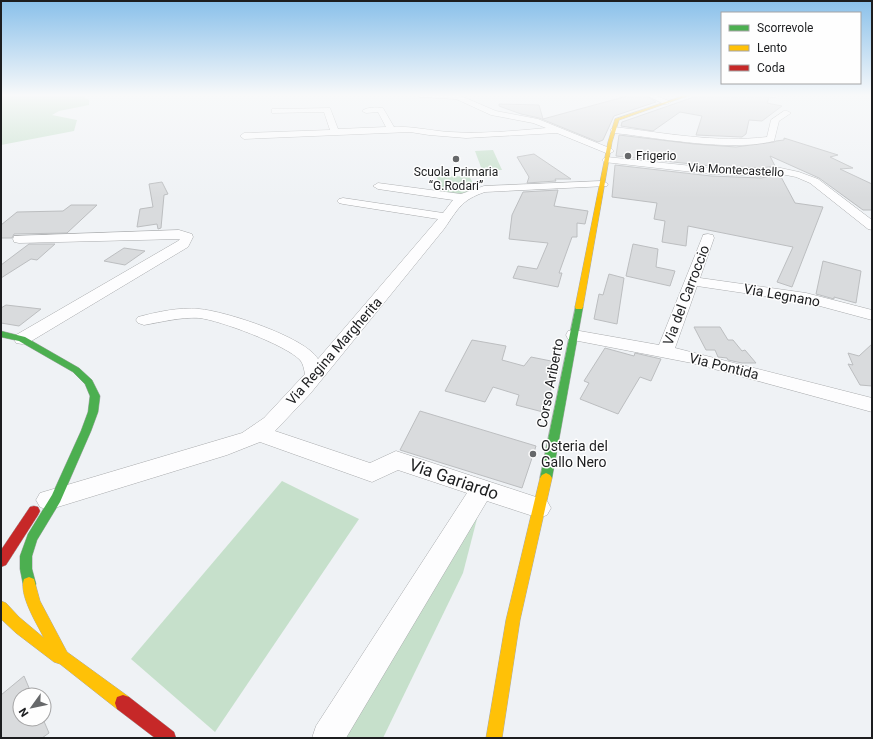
<svg xmlns="http://www.w3.org/2000/svg" width="873" height="739" viewBox="0 0 873 739" font-family="Roboto,sans-serif">
	<style>
		.green { fill: #c6e0cb }
		.building { fill: #d9dbdd; stroke: #bcbec0 }
		.lines { fill: none; stroke-linecap: round; stroke-linejoin: round }
		.street-casing { stroke: #a9abad; stroke-width: 1 }
		.fast-casing { stroke: #a9abad; stroke-width: 1 }
		.slow-casing { stroke: #a9abad; stroke-width: 1 }
		.jam-casing { stroke: #a9abad; stroke-width: 1 }
		.street { fill: #fdfdfe; fill-rule: evenodd }
		.fast { fill: #4caf50; fill-rule: evenodd }
		.slow { fill: #ffc107; fill-rule: evenodd }
		.jam { fill: #c62828; fill-rule: evenodd }
		.poi-dot { fill: #66686a; stroke: #fefefe; stroke-width: 1.5 }
		.labels { text-anchor: middle; dominant-baseline: central; stroke-width: 3; stroke-linejoin: round; paint-order: stroke }
		.far-poi-label { font-size: 12px; fill: #1c1d1f; stroke: #fefefe; text-anchor: start }
		.far-street-label { font-size: 12px; fill: #1c1d1f; stroke: #fefefe }
		.street-label { font-size: 14px; fill: #1c1d1f; stroke: #fefefe }
		.poi-label { font-size: 14px; fill: #1c1d1f; stroke: #fefefe; text-anchor: start }
		.near-street-label { font-size: 17px; fill: #1c1d1f; stroke: #fefefe }
	</style>
	<rect width="100%" height="100%" fill="#eff2f5"/>
	<g class="green">
		<path d="M1,95H83L82,96L89,100V105L59,111L52,115L77,120L74,131L1,145Z"/>
		<path d="M493,150L502,170H482L475,151Z"/>
		<path d="M469,176L476,188H483L463,198L439,194L437,177Z"/>
		<path d="M282,481L359,519L215,732L131,659Z"/>
		<path d="M479,511L463,573L383,738H342Z"/>
	</g>
	<g class="building">
		<path d="M631,95H645L656,102L614,116L603,140L598,142L539,118L521,114L499,106V104L539,105L543,119Z"/>
		<path d="M693,95H756L765,96L769,98L767,103L782,106L762,121L749,120L746,134L742,137L696,135L702,116L680,112L653,131L621,126L622,122L691,98Z"/>
		<path d="M619,135L694,144L736,147L774,142L776,141L784,140V138L838,155L830,157L853,168L840,169L872,184V210H863L819,178L770,156L775,166L761,168L711,166L616,156Z"/>
		<path d="M534,154L571,179H555L556,181L527,183L529,177L517,157Z"/>
		<path d="M615,165L711,176L761,178L776,175H780L795,203L823,207L792,287L777,282L793,247L688,226L686,246L662,242L665,221L654,219L657,203L612,197Z"/>
		<path d="M162,182L168,194L164,195L161,228L158,229L157,224L137,227L140,209L153,207L149,184Z"/>
		<path d="M558,190L554,206L588,211L585,224L577,223V237H572L559,273H562L558,287L513,278L518,266L537,269L548,243L509,239L512,215L523,192Z"/>
		<path d="M71,205H97L67,233L14,234L12,238H1V225L17,212L63,211Z"/>
		<path d="M29,244H55L37,260L31,259L1,278V265Z"/>
		<path d="M633,244L658,249L656,267L675,271L670,286L626,276Z"/>
		<path d="M124,248L145,251L125,265L104,261Z"/>
		<path d="M823,261L861,271L856,303L834,297V299L816,294Z"/>
		<path d="M609,274L624,278L617,324L594,319L599,294L603,295Z"/>
		<path d="M6,305L41,309L19,326L1,323V308Z"/>
		<path d="M694,327H720L728,340H733L742,351L745,350L756,363H742L728,360L727,358L718,357L715,350H706Z"/>
		<path d="M472,340L506,346L502,360L524,366L531,357L556,362L550,394L543,412L516,405L519,395L493,387L485,402L445,391Z"/>
		<path d="M872,344V386L860,385L848,364L853,365L848,353L859,356Z"/>
		<path d="M605,348L634,356L635,353L661,359L651,381L640,377L618,414L580,399L589,383L584,381Z"/>
		<path d="M420,411L536,446L522,488L400,450Z"/>
		<path d="M24,676L32,695H20V719H43L49,733L42,738H1V695Z"/>
	</g>
	<g class="lines">
		<defs>
			<g id="street">
				<path d="M416,95H461V96L496,111L538,119L612,149L614,151L609,154L606,153L557,133L466,138L429,135L410,132L244,139L240,136L244,133L330,130L324,112L272,113V109H275L330,108L338,129L386,127L378,112L366,113L362,111C366,107 377,107 383,108L394,127C413,126 431,131 450,132C482,134 514,131 546,128L533,123L491,115L456,99L420,97Z"/>
				<path d="M646,95H655L671,102L667,104H664Z"/>
				<path d="M766,95H780C777,98 769,98 766,95Z"/>
				<path d="M784,111H787L791,113L779,121L774,141C728,152 661,138 614,133L610,130L614,127C665,133 716,143 767,137L771,120Z"/>
				<path d="M607,157L711,168L761,170L776,167L799,172L818,179L872,220V230L868,229L810,183L796,177L776,173L761,176L711,174L604,162L602,160L604,158Z"/>
				<path d="M603,181L608,184L607,186L485,192C461,200 458,209 444,229L310,394L275,431L370,463L396,451L539,498L547,501L551,508L547,515L539,518L487,501L346,738H312L316,726L467,493L398,470L372,482L260,442L227,455L48,510L40,507L36,500L40,493L242,433L264,418L305,374C304,369 303,363 300,360C286,345 219,320 199,318C180,317 162,322 144,325L138,323L136,320L138,317C157,312 179,307 199,309C225,311 305,337 318,359L438,219L343,204L339,203L337,201L339,199L343,198L443,213L453,200L378,189L373,186L378,183L461,194L484,186Z"/>
				<path d="M179,230L192,234L193,237L188,247L28,343L22,344L16,343L14,339L16,335L178,241L180,239L19,243L14,242L13,239L14,236Z"/>
				<path d="M708,234L713,235L714,238L700,278L806,293L872,310V320L805,302L697,286L675,348L872,398V412L692,363L568,339L566,335L568,331L574,330L659,345L702,238L703,235Z"/>
			</g>
			<g id="fast">
				<path d="M576,305H579L583,307L552,478L550,481L546,483L542,481L540,478Z"/>
				<path d="M1,331L25,337L79,368L92,380L100,396L98,412L91,431L60,502L37,540L32,556V569L36,584L34,589L29,591L24,589L20,569V556L28,534L52,495L81,431L88,412L90,396L85,384L73,372L19,341L1,337Z"/>
			</g>
			<g id="slow">
				<path d="M686,95H690L619,120L612,142L583,307L582,309H576L575,307L608,142L615,119Z"/>
				<path d="M546,473L550,475L552,478L520,620L502,738H486L506,620L540,478L542,475Z"/>
				<path d="M29,577L34,579L40,601L67,652L129,697L131,703L129,709L123,711L117,709L60,664L54,662L16,633L1,619V601L6,603L19,617L44,638C37,624 18,594 24,579Z"/>
			</g>
			<g id="jam">
				<path d="M34,506L38,507L40,511L38,515L6,565L1,567V550L30,507Z"/>
				<path d="M123,695L129,697L174,732L176,738H155L117,709L115,703L117,697Z"/>
			</g>
		</defs>
		<use href="#street" class="street-casing"/>
		<use href="#fast" class="fast-casing"/>
		<use href="#slow" class="slow-casing"/>
		<use href="#jam" class="jam-casing"/>
		<use href="#street" class="street"/>
		<use href="#fast" class="fast"/>
		<use href="#slow" class="slow"/>
		<use href="#jam" class="jam"/>
	</g>
	<linearGradient id="sky" x2="0" y2="1"><stop stop-color="#89c0ea"/><stop offset="0.48" stop-color="#f8f9fa"/><stop offset="1" stop-color="#f8f9fa" stop-opacity="0"/></linearGradient>
	<rect width="873" height="198" fill="url(#sky)"/>
	<g class="poi-dot">
		<circle cx="628" cy="156" r="4"/>
		<circle cx="456" cy="159" r="4"/>
		<circle cx="533" cy="454" r="4"/>
	</g>
	<g class="labels">
		<g class="far-poi-label">
			<text x="636" y="156">Frigerio</text>
			<text x="456" y="172" text-anchor="middle">Scuola Primaria<tspan x="456" dy="14">“G.Rodari”</tspan></text>
		</g>
		<g class="far-street-label">
			<text transform="translate(736 170) rotate(3)">Via Montecastello</text>
		</g>
		<g class="street-label">
			<text transform="translate(686 295) rotate(-69)">Via del Carroccio</text>
			<text transform="translate(782 295) rotate(10)">Via Legnano</text>
			<text transform="translate(334 351) rotate(-49)">Via Regina Margherita</text>
			<text transform="translate(724 366) rotate(14)">Via Pontida</text>
			<text transform="translate(550 383) rotate(-79)">Corso Ariberto</text>
		</g>
		<g class="poi-label">
			<text x="541" y="446">Osteria del<tspan x="541" dy="16">Gallo Nero</tspan></text>
		</g>
		<g class="near-street-label">
			<text transform="translate(454 479) rotate(19)">Via Gariardo</text>
		</g>
	</g>
	<rect width="873" height="739" fill="none" stroke="#1c1d1f" stroke-width="4"/>
	<rect x="721" y="12" width="140" height="72" fill="#fefefe" stroke="#a4a4a5"/>
	<rect x="729" y="25" width="20" height="6" fill="#4caf50" stroke="#a4a4a5"/>
	<text x="757" y="32" font-size="12" fill="#1c1d1f">Scorrevole</text>
	<rect x="729" y="45" width="20" height="6" fill="#ffc107" stroke="#a4a4a5"/>
	<text x="757" y="52" font-size="12" fill="#1c1d1f">Lento</text>
	<rect x="729" y="65" width="20" height="6" fill="#c62828" stroke="#a4a4a5"/>
	<text x="757" y="72" font-size="12" fill="#1c1d1f">Coda</text>
	<g transform="translate(32 707) rotate(237)"><circle r="19" fill="#fefefe" stroke="#a4a4a5"/>
	<path d="M0-3L7 15L0 10L-7 15Z" fill="#66686a"/>
	<text y="-6" font-size="11" font-weight="bold" text-anchor="middle" fill="#1c1d1f">N</text>
	</g>
</svg>
